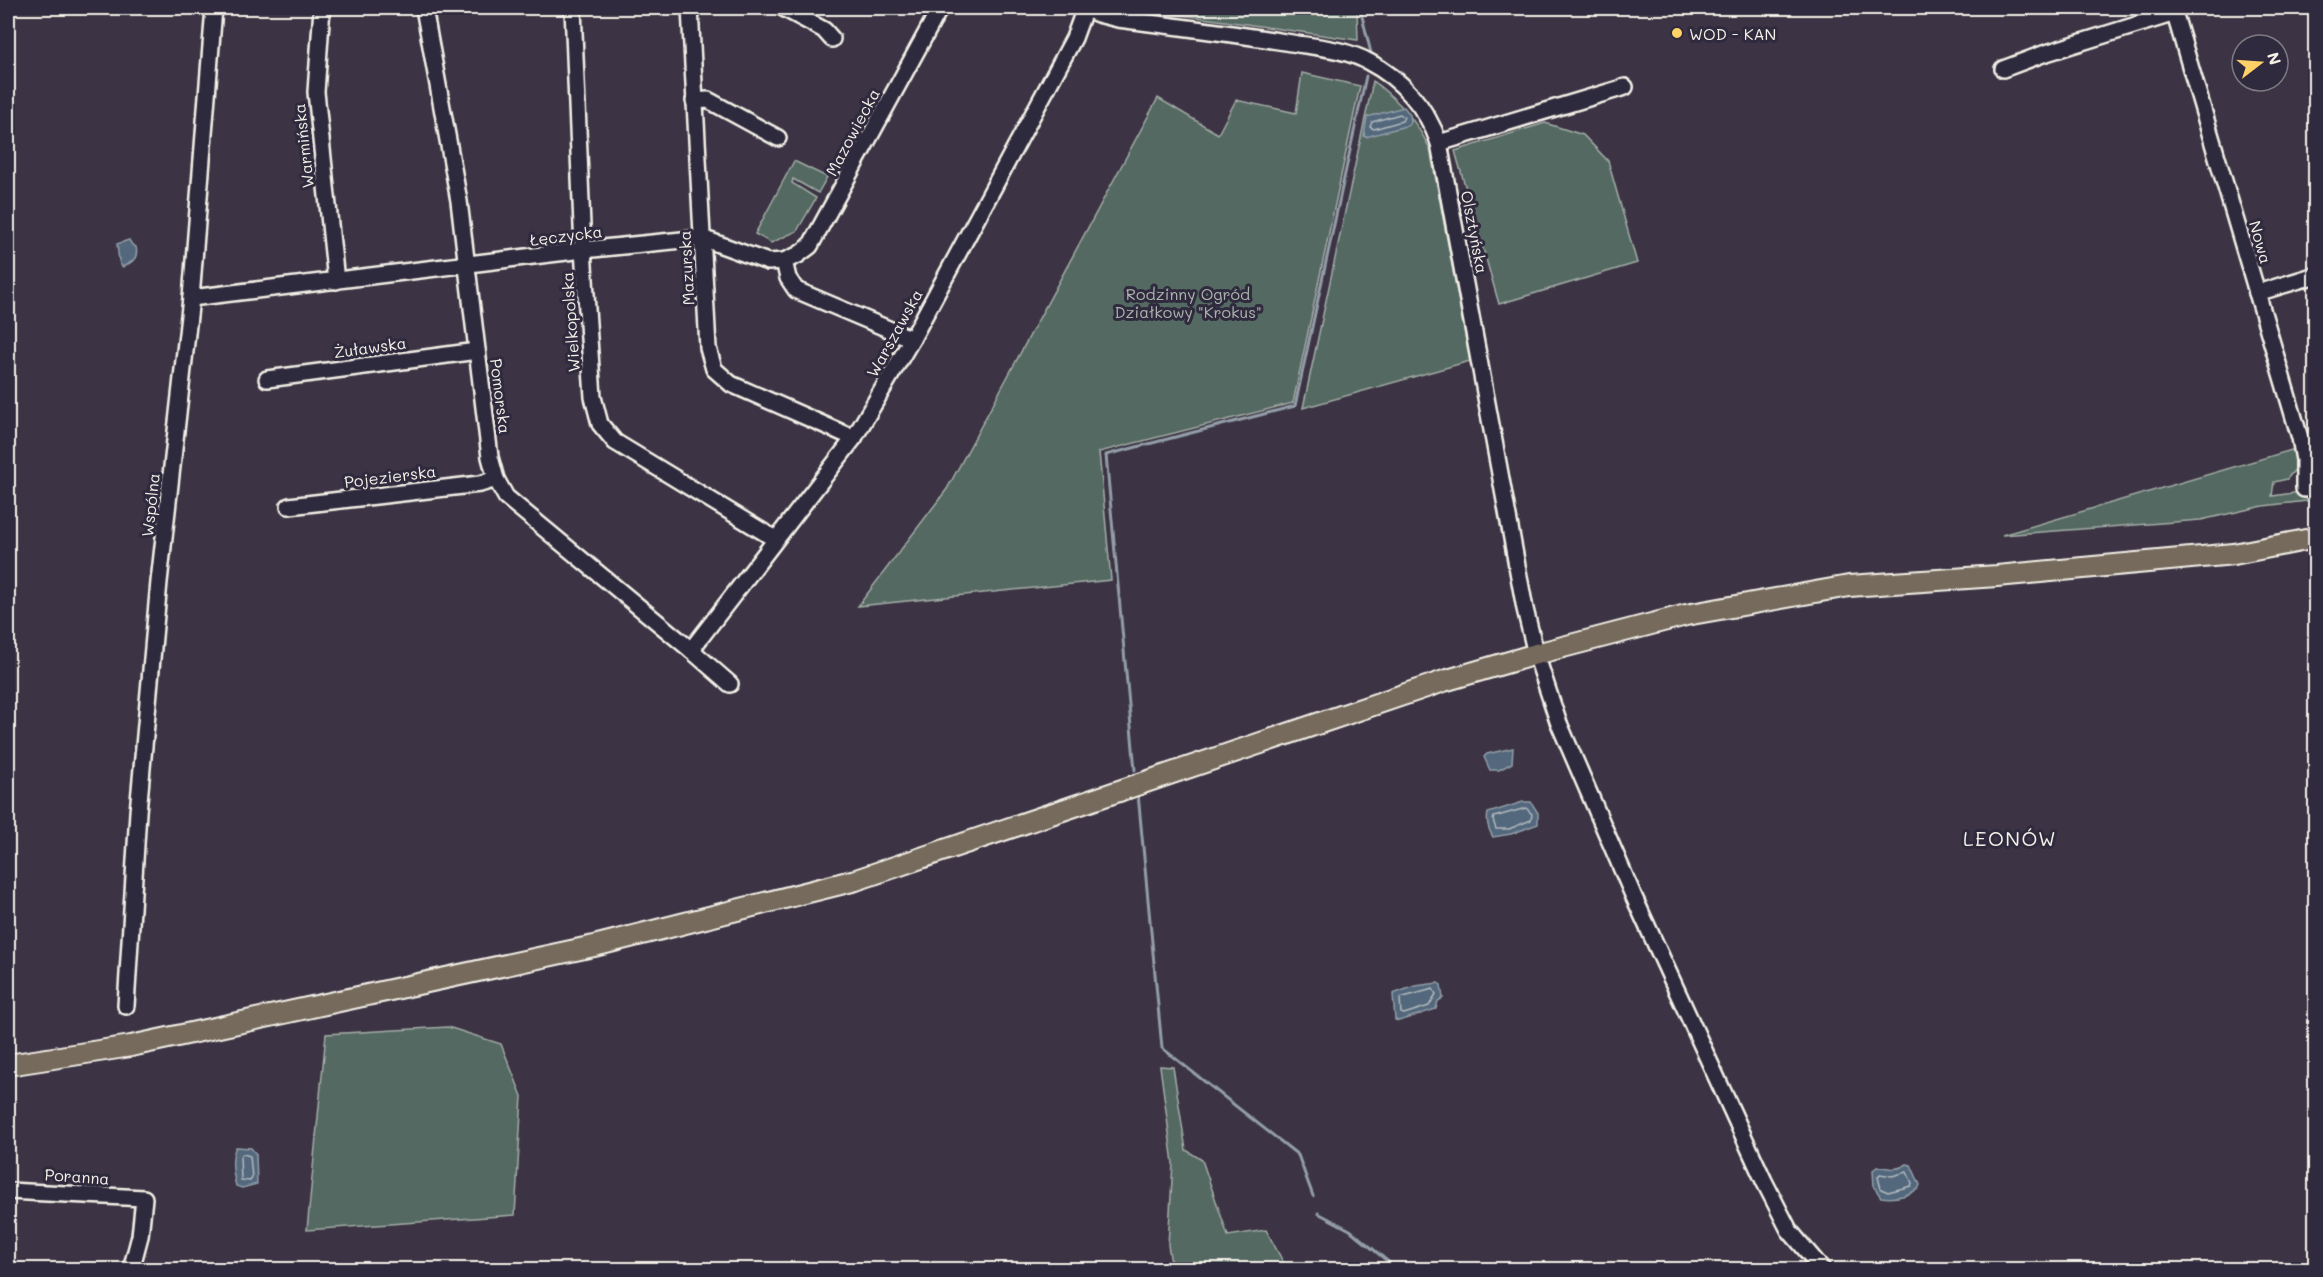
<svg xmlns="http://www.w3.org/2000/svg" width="2323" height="1277" viewBox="0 0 2323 1277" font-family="Mali,sans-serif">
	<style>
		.green { fill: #546964; stroke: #a4ada6; stroke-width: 1.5 }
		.water { fill: #52677d; stroke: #939ea8; stroke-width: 1.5 }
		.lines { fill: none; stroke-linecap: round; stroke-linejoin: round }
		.shore { stroke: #b3babd; stroke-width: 1.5 }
		.stream { stroke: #939ea8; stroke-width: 3 }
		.minor-casing { stroke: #f4f1e8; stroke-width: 20 }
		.major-casing { stroke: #f4f1e8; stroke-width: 24 }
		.minor { stroke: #2f2a3d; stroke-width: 15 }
		.major { stroke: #766a5c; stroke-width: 20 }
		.poi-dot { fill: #ffd166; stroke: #2f2a3d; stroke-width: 2 }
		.labels { text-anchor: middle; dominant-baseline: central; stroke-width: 6; stroke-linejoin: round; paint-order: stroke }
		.poi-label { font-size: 16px; fill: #f4f1e8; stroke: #2f2a3d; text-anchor: start }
		.street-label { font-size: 16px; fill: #f4f1e8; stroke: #2f2a3d }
		.park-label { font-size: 16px; fill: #acb4ad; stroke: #2f2a3d }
		.quarter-label { font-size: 20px; letter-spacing: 1.5px; fill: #f4f1e8; stroke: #2f2a3d }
	</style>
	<rect width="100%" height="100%" fill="#3c3444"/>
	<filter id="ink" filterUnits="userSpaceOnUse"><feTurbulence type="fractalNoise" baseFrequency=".0167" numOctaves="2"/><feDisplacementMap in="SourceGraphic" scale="12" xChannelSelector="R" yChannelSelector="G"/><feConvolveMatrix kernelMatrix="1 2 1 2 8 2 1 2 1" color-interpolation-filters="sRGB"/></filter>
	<g filter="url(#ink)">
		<g class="green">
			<path d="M1133,8H1357L1358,40H1357Z"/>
			<path d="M1302,73L1360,86L1293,403L1099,452L1111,580L858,606L947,489L1158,98L1218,134L1236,100L1296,113Z"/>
			<path d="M1373,81C1400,102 1414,117 1430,149L1470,361L1303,408Z"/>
			<path d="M1545,123L1583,135L1608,161L1637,263L1499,304L1455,151Z"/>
			<path d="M794,161L827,177L818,193L793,179L792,183L816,198L797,231L771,243L755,234Z"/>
			<path d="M2295,449L2297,467L2287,479L2274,482L2272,496L2315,490V500L2263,506L2201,520L2002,535Z"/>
			<path d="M448,1027L501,1044L522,1096L515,1215L307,1230L326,1034Z"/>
			<path d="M1160,1066L1173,1067L1186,1150L1202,1160L1228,1236L1266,1230L1287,1269H1172L1168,1245L1173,1163Z"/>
		</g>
		<g class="water">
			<path d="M1404,107L1410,115L1411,122L1409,125L1366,137L1364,136L1367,117Z"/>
			<path d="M129,240L132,245L136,247C139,259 131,263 122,267L119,261L117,244Z"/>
			<path d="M1513,748L1512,763L1499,770H1490L1484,757L1487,754Z"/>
			<path d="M1523,802H1531L1538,813V824L1511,834L1493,837C1488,829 1486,822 1488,813Z"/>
			<path d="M1438,983L1441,985L1443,998L1438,1001L1436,1009L1399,1021L1395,1020L1393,994L1415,986Z"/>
			<path d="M236,1147L251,1148L256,1154L257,1184L242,1188L236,1186C233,1174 230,1158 236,1147Z"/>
			<path d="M1907,1164L1911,1165L1920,1185L1918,1189C1907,1196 1893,1199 1881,1197L1874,1187L1873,1170L1877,1167C1892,1167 1893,1172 1907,1164Z"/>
		</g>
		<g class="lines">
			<g class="shore">
				<path d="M1400,114L1404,117L1402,121L1374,129L1370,127L1372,122Z"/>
				<path d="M1526,808L1532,814L1531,820L1509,829H1496L1493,820L1494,817Z"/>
				<path d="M1433,989L1436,994L1429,1006L1404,1014L1401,1013L1400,998Z"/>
				<path d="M243,1154L250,1156L252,1178L250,1181L241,1180L240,1156Z"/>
				<path d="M1907,1172L1912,1183L1911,1186L1888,1192L1881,1189L1878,1177L1880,1174L1892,1176Z"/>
			</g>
			<g class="stream">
				<path d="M1360,8L1372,57"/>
				<path d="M1135,770L1106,455L1295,406L1366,76"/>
				<path d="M1138,794L1162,1048L1298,1155L1313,1196"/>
				<path d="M1318,1213L1350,1230L1398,1270"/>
			</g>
			<defs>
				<g id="minor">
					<path d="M322,8L316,92L336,281"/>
					<path d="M424,8L459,201L490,457L496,479L506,497L691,650L730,684"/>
					<path d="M573,8L583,250L593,397L600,424L615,442L775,539"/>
					<path d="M690,8L708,348L714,369L731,384L854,438"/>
					<path d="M783,8L824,30L832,39"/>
					<path d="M1084,8L1098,14L1118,19C1174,26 1229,33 1285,42C1314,47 1344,48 1369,62C1402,79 1427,108 1439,143L1525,609L1536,654L1558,721L1633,895L1764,1181L1789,1230L1823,1270"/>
					<path d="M2173,8L2300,438L2304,460V489"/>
					<path d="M2003,69L2043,54L2175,13"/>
					<path d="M694,101L708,100L778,138"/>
					<path d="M1439,143L1625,87"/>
					<path d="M784,261L788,278L796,290L912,339"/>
					<path d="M2257,293L2316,275"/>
					<path d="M191,298L583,250L702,238L768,262L784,261L798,255L810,246L940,8"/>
					<path d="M267,379L477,351"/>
					<path d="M289,506L480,484L496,479"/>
					<path d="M691,650L854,438L912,339L1074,38L1085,8"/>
					<path d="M126,1006L138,812L159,582L191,298L214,8"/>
					<path d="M8,1191L144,1198L140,1236L131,1270"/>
				</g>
				<path id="major" d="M8,1065L131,1046L594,946L856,880L1444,681L1536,654L1686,615L1849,586L1997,576L2234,554L2316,538"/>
			</defs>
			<use href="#minor" class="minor-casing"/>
			<use href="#major" class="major-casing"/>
			<use href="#minor" class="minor"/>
			<use href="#major" class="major"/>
		</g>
	</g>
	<circle class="poi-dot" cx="1677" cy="33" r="6"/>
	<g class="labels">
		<g class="poi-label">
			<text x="1689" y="33">WOD - KAN</text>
		</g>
		<g class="street-label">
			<text transform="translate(852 132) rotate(-62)">Mazowiecka</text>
			<text transform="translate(303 146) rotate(-96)">Warmińska</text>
			<text transform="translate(1475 232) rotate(79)">Olsztyńska</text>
			<text transform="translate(566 235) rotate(-7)">Łęczycka</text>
			<text transform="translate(2261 242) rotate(74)">Nowa</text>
			<text transform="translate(686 268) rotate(-93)">Mazurska</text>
			<text transform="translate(570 322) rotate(-94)">Wielkopolska</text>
			<text transform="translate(894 333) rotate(-61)">Warszawska</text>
			<text transform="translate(370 347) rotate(-8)">Żuławska</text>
			<text transform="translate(501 396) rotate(83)">Pomorska</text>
			<text transform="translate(390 476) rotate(-7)">Pojezierska</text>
			<text transform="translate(150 505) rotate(-84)">Wspólna</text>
			<text transform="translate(77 1176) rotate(4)">Poranna</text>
		</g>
		<g class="park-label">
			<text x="1188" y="293">Rodzinny Ogród<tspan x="1188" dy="18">Działkowy "Krokus"</tspan></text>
		</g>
		<g class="quarter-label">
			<text x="2010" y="838">LEONÓW</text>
		</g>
	</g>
	<rect width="2323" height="1277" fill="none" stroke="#2f2a3d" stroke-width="30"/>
	<rect x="15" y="15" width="2293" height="1247" fill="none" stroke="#f4f1e8" stroke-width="2" filter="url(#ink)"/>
	<g transform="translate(2260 63) rotate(73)"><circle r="28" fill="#2f2a3d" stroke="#7e7a81" stroke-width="1.5"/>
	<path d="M0-4.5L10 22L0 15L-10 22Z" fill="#ffd166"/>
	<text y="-9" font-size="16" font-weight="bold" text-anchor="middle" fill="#f4f1e8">N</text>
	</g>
</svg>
